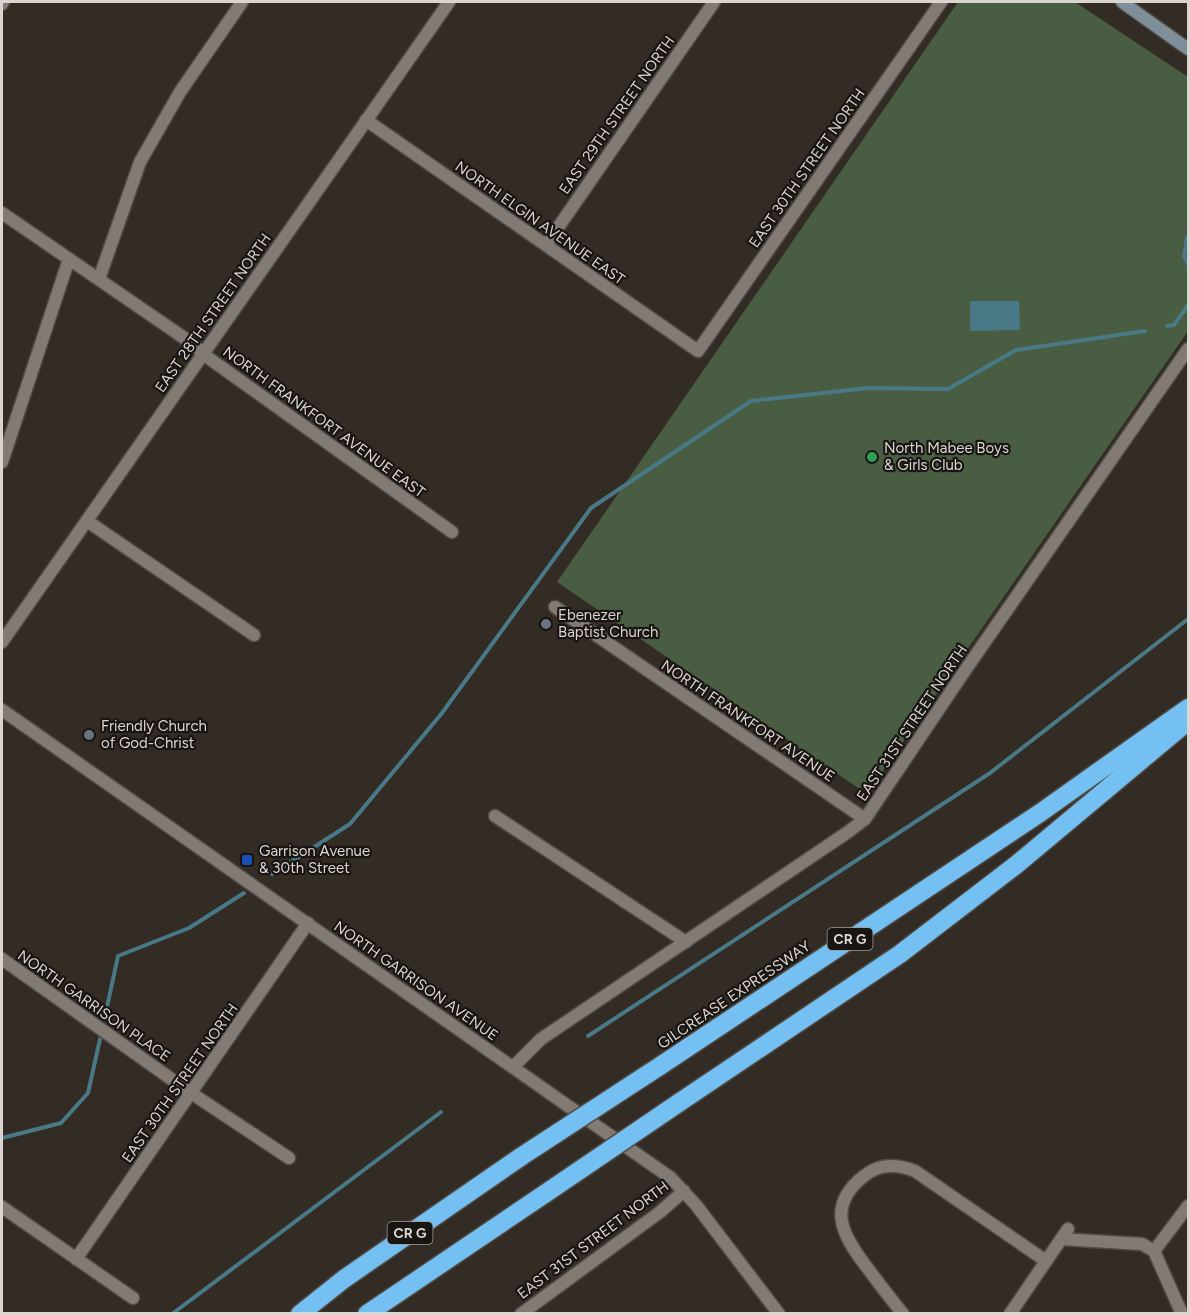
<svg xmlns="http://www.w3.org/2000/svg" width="1190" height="1315" viewBox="0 0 1190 1315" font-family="Figtree,sans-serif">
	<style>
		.green { fill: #495d42 }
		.water { fill: #497986 }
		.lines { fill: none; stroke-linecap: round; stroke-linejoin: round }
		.stream { stroke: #497986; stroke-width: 4 }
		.minor-casing { stroke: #504a45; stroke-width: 15 }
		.tertiary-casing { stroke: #504a45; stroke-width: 15 }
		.secondary-casing { stroke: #504a45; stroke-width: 15 }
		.motorway-casing { stroke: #504a45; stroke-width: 21 }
		.minor { stroke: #827a73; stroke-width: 12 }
		.tertiary { stroke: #827a73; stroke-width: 12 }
		.secondary { stroke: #7e8f99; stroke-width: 12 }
		.motorway { stroke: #74c0f2; stroke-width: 18 }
		.motorway-bridge-casing { stroke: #504a45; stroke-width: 21; stroke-linecap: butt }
		.motorway-bridge { stroke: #74c0f2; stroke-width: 18 }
		.leisure-dot { fill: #2e9e5b; stroke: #181512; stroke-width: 2 }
		.worship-dot { fill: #6b7280; stroke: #181512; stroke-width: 2 }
		.transit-dot { fill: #1a4fb4; stroke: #181512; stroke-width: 2 }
		.labels { text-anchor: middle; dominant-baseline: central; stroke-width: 4.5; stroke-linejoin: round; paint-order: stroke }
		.shield { fill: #181512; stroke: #a09b98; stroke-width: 1.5 }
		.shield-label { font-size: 14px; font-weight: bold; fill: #dad5d1 }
		.street-label { font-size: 15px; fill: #dad5d1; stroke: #181512 }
		.poi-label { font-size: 15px; fill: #dad5d1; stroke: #181512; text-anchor: start }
	</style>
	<rect width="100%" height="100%" fill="#332c25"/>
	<path class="green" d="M958,2H1075L1188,77V331L867,794L557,582Z"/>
	<path class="water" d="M970,301H1019L1020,330L970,331Z"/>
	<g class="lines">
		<g class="stream">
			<path d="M1187,238L1184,256L1188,264"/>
			<path d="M1167,326L1174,325L1188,305"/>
			<path d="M272,874L350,824L442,713L591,508L751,401L868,388L948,389L1016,350L1145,331"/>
			<path d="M105,1016L118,956L189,928L244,893"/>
			<path d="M588,1036L990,773L1188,619"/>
			<path d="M2,1138L61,1123L88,1093L100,1039"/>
			<path d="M172,1314L441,1112"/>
		</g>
		<defs>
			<g id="minor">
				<path d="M2,4L3,2"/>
				<path d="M366,120L698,351L941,2"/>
				<path d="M2,213L193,344L203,354L452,532"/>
				<path d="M546,245L714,2"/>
				<path d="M99,279L140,162L180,92L242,2"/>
				<path d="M2,462L69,259"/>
				<path d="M87,521L254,635"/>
				<path d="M555,607L865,819"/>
				<path d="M2,642L449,2"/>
				<path d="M495,816L686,942"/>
				<path d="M2,959L191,1093L289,1158"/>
				<path d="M513,1067L541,1039L848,832L865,819L964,672L1188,349"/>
				<path d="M2,1207L133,1298"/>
				<path d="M1061,1239L1142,1244L1154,1251L1182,1314"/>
				<path d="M1154,1251L1188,1206"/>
				<path d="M76,1259L308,923"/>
				<path d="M521,1314L660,1212L684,1191"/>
				<path d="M903,1314C891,1299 880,1285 869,1270C844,1238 824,1207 864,1176C879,1163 897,1164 915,1171L1046,1261"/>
				<path d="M1010,1314L1068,1229"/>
			</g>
			<path id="tertiary" d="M2,710L671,1178L696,1205L779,1314"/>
			<path id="secondary" d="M1122,2L1188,49"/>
			<g id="motorway">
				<path d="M660,1066L1040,813L1188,708"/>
				<path d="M680,1102L900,954L1016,865L1187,722"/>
				<path d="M300,1314L344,1279L522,1156"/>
				<path d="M367,1314L546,1193"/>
			</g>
		</defs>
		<use href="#minor" class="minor-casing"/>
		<use href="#tertiary" class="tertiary-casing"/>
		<use href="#secondary" class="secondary-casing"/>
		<use href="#motorway" class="motorway-casing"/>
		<use href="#minor" class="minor"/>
		<use href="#tertiary" class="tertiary"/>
		<use href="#secondary" class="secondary"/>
		<use href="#motorway" class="motorway"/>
		<defs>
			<g id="motorway-bridge">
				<path d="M522,1156L660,1066"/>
				<path d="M546,1193L680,1102"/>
			</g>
		</defs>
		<use href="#motorway-bridge" class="motorway-bridge-casing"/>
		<use href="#motorway-bridge" class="motorway-bridge"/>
	</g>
	<circle class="leisure-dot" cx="872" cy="457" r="6"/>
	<g class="worship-dot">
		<circle cx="546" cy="624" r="6"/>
		<circle cx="89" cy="735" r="6"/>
	</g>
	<rect class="transit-dot" x="241" y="854" width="12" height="12" rx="3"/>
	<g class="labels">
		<g class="shield">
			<rect x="827.5" y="928" width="45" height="22" rx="4.5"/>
			<rect x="387.5" y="1222" width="45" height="22" rx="4.5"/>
		</g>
		<g class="shield-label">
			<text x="850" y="939">CR G</text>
			<text x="410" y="1233">CR G</text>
		</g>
		<g class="street-label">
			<text transform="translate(617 115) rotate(-55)">EAST 29TH STREET NORTH</text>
			<text transform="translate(807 168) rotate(-55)">EAST 30TH STREET NORTH</text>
			<text transform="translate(540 223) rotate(35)">NORTH ELGIN AVENUE EAST</text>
			<text transform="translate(213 313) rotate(-55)">EAST 28TH STREET NORTH</text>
			<text transform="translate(324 422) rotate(36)">NORTH FRANKFORT AVENUE EAST</text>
			<text transform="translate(748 721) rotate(34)">NORTH FRANKFORT AVENUE</text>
			<text transform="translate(912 723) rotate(-56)">EAST 31ST STREET NORTH</text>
			<text transform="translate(416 981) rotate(35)">NORTH GARRISON AVENUE</text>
			<text transform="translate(734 995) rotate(-34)">GILCREASE EXPRESSWAY</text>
			<text transform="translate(94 1006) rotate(35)">NORTH GARRISON PLACE</text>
			<text transform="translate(180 1083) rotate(-55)">EAST 30TH STREET NORTH</text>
			<text transform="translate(593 1240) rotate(-37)">EAST 31ST STREET NORTH</text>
		</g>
		<g class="poi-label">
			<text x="884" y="448">North Mabee Boys<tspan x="884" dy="17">&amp; Girls Club</tspan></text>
			<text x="558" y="615">Ebenezer<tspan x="558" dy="17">Baptist Church</tspan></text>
			<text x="101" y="726">Friendly Church<tspan x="101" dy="17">of God-Christ</tspan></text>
			<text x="259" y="851">Garrison Avenue<tspan x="259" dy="17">&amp; 30th Street</tspan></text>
		</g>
	</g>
	<rect width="1190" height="1315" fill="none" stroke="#dad5d1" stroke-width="6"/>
</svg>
